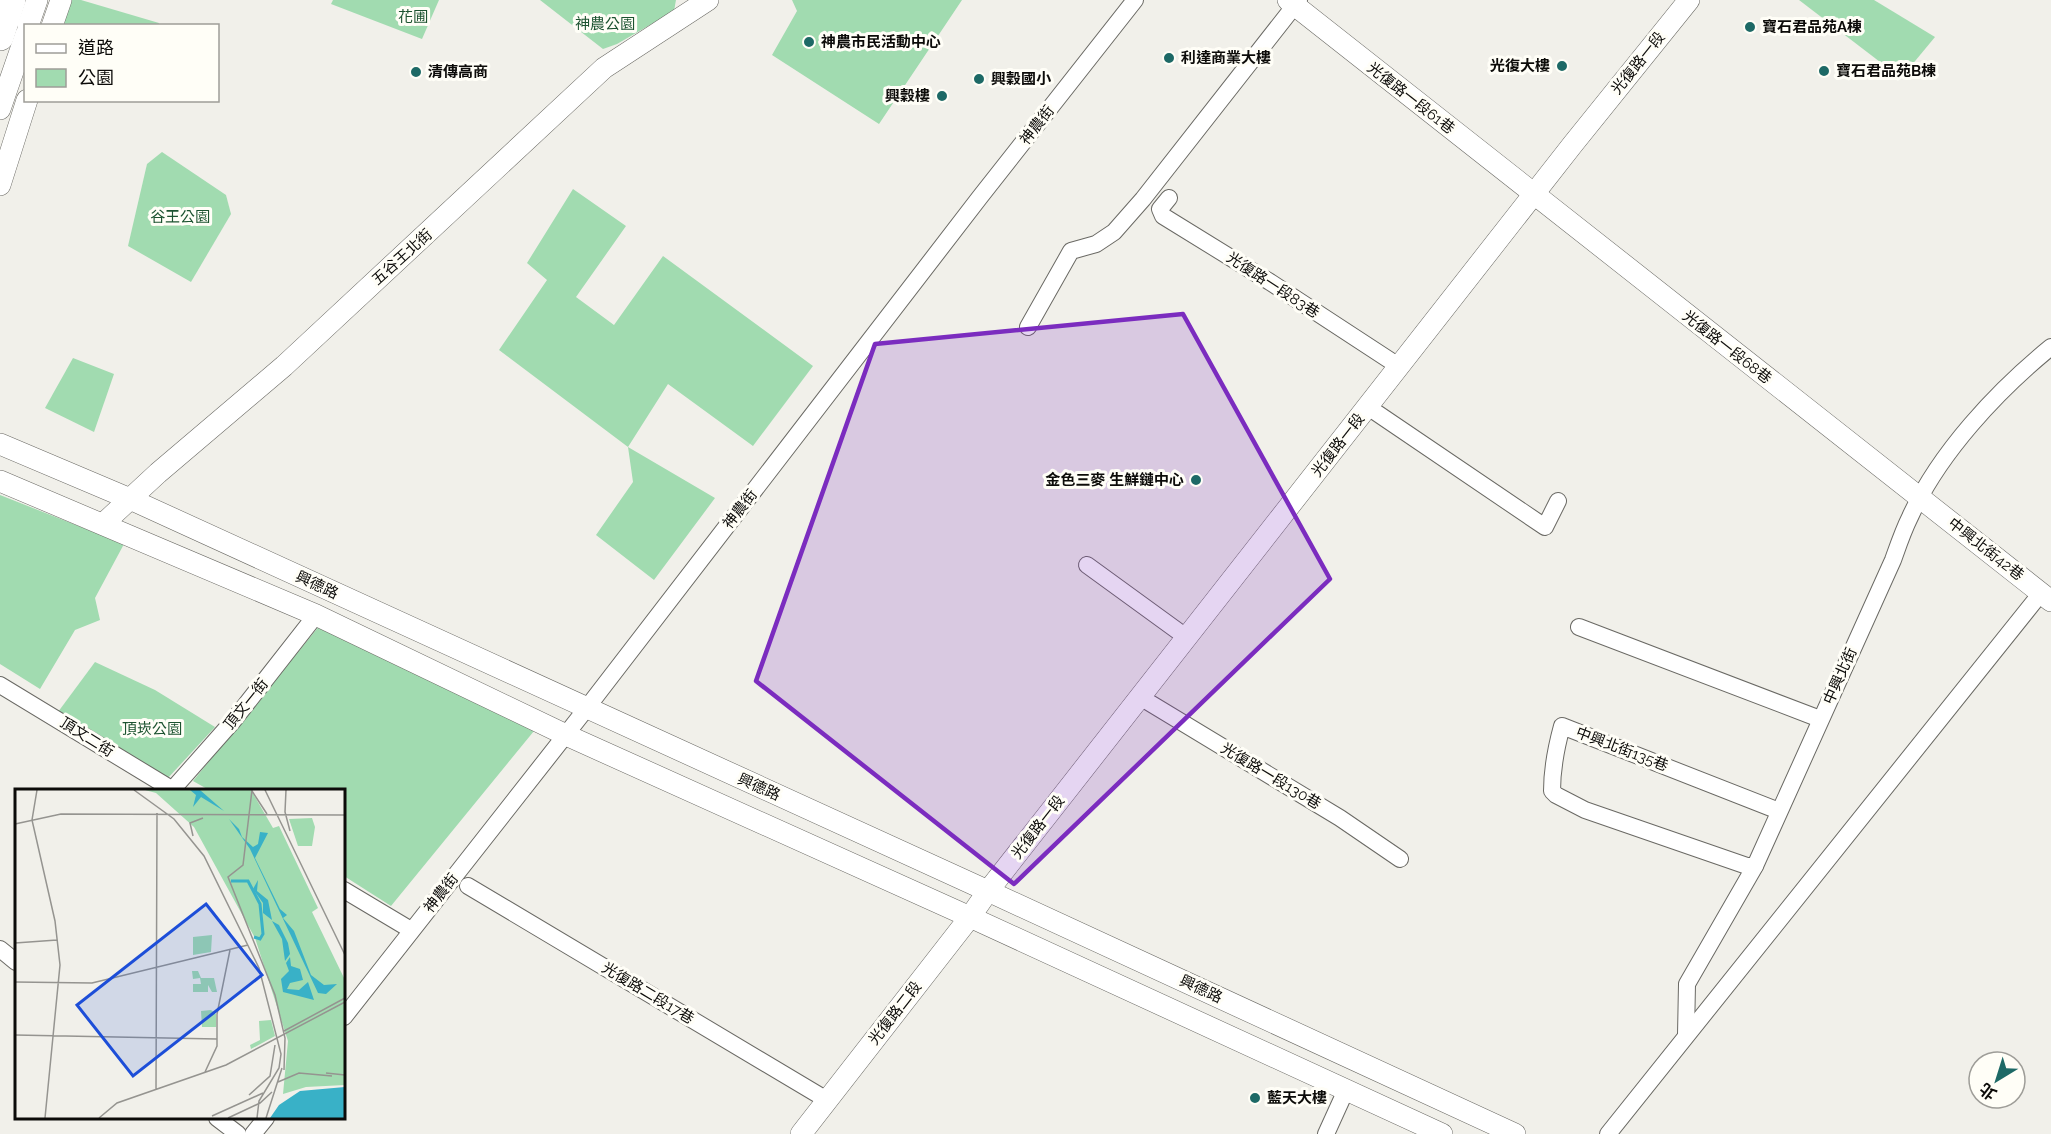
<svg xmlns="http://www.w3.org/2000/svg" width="2051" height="1134" viewBox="0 0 2051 1134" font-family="Raleway,'Noto Sans TC',sans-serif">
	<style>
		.green { fill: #a1dbb0 }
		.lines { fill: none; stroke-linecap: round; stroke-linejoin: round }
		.minor-casing { stroke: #6a6964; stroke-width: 18 }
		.tertiary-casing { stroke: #6a6964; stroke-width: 22 }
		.trunk-casing { stroke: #6a6964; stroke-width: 28 }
		.minor { stroke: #fff; stroke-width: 16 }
		.tertiary { stroke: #fff; stroke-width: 21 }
		.trunk { stroke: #fff; stroke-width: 27 }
		.marked { fill: #7b2cbf; fill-opacity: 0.2; stroke: #7b2cbf; stroke-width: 4.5; stroke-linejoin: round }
		.poi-dot { fill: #1d6966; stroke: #fffef7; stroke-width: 2 }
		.labels { text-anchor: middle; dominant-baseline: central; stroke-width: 6; stroke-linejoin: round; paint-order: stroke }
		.park-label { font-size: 15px; fill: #1c5330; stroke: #fffef7 }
		.poi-label { font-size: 15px; font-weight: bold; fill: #0c0b09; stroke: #fffef7; text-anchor: start }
		.street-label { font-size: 15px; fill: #0c0b09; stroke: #fffef7 }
		.inset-river { fill: none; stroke: #39b1c7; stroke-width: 3 }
		.inset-road { fill: none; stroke: #959490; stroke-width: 1.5 }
		.view { fill: #1d4ed8; fill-opacity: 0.15; stroke: #1d4ed8; stroke-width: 3 }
		.inset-edge { fill: none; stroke: #0c0b09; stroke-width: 3 }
	</style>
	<rect width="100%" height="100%" fill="#f1f0ea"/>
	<g class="green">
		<path d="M65,0H81L159,23L158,26H56Z"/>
		<path d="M333,0H439L422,39L331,4Z"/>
		<path d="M540,0H676L674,11L617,44L603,49Z"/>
		<path d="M792,0H962L879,124L772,55L797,11Z"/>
		<path d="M1799,0H1874L1935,37L1901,78Z"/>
		<path d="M162,152L226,195L231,214L191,282L128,246L147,164Z"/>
		<path d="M573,189L626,226L576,297L614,325L663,256L813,366L753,446L668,384L628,447L715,498L654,580L596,535L633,482L628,447L499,350L547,280L527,263Z"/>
		<path d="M73,358L114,374L94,432L45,408Z"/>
		<path d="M0,495L124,544L95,598L100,620L75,630L40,689L0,664Z"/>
		<path d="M320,625L534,731L391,906L344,876V790H209L193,781Z"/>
		<path d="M95,662L155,690L215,727L168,778L58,712Z"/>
	</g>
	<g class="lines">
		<defs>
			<g id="minor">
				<path d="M1169,198L1160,209L1163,216L1270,282L1400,367"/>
				<path d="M1028,327L1071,251L1096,244L1114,232L1143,199L1299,0"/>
				<path d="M1368,407L1545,527L1558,501"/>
				<path d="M1087,565L1186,637"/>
				<path d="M1579,627L1820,719"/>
				<path d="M0,685L173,790"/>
				<path d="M1140,697L1340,818L1400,859"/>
				<path d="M172,790L233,721L316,615"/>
				<path d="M1755,866H1747L1585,810L1556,795L1552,791C1552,768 1556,748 1562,726L1779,811"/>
				<path d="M468,886L827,1100"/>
				<path d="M344,890L411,930"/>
				<path d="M0,949L16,962"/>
				<path d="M344,1017L586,709L980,197L1135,0"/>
				<path d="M1686,1035L1687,984L1755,866L1893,560C1898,546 1903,531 1910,517C1939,453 1997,391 2051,347"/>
				<path d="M217,1118L238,1134"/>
				<path d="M253,1134L266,1118"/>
				<path d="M1326,1134L1346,1090"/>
				<path d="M1608,1134L2041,593"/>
			</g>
			<g id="tertiary">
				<path d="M1288,0L2051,601"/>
				<path d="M28,26L37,0"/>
				<path d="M52,26L61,0"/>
				<path d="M0,109L26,34"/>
				<path d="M0,185L27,100"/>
				<path d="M0,444L130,499L988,891L1515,1134"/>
				<path d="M0,481L316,615L566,735L970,917L1442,1134"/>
				<path d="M103,524L158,473L284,366L604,68L708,0"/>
				<path d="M801,1134L970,917L988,891L1573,144L1689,0"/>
			</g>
			<path id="trunk" d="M0,37L12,0"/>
		</defs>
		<use href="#minor" class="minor-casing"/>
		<use href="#tertiary" class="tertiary-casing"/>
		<use href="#trunk" class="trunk-casing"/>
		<use href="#minor" class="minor"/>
		<use href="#tertiary" class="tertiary"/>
		<use href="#trunk" class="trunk"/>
	</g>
	<path class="marked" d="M1183,314L1330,579L1014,884L756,681L875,344Z"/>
	<g class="poi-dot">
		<circle cx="1750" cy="27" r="6"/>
		<circle cx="809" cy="42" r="6"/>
		<circle cx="1169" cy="58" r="6"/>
		<circle cx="1562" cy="66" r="6"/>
		<circle cx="1824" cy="71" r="6"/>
		<circle cx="416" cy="72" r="6"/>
		<circle cx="979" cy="79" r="6"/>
		<circle cx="942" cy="96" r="6"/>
		<circle cx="1196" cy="480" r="6"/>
		<circle cx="1255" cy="1098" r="6"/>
	</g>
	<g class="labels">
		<g class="park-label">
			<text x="413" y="17">花圃</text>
			<text x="605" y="24">神農公園</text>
			<text x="180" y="217">谷王公園</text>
			<text x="152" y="729">頂崁公園</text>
		</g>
		<g class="poi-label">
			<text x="1762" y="27">寶石君品苑A棟</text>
			<text x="821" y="42">神農市民活動中心</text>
			<text x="1181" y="58">利達商業大樓</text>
			<text x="1550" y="66" text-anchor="end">光復大樓</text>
			<text x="1836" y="71">寶石君品苑B棟</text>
			<text x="428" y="72">清傳高商</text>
			<text x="991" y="79">興穀國小</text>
			<text x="930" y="96" text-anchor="end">興穀樓</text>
			<text x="1184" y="480" text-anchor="end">金色三麥 生鮮鏈中心</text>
			<text x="1267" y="1098">藍天大樓</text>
		</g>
		<g class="street-label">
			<text transform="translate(1638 63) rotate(-51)">光復路一段</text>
			<text transform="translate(1411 98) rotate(38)">光復路一段61巷</text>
			<text transform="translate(1037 125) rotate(-52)">神農街</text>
			<text transform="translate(402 257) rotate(-42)">五谷王北街</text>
			<text transform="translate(1273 285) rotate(33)">光復路一段83巷</text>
			<text transform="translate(1727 347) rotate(38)">光復路一段68巷</text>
			<text transform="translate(1338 445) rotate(-52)">光復路一段</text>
			<text transform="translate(740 509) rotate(-52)">神農街</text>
			<text transform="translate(1986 549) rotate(38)">中興北街42巷</text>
			<text transform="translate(317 585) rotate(25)">興德路</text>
			<text transform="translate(1840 676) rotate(-66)">中興北街</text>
			<text transform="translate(246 704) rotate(-51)">頂文一街</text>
			<text transform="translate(87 737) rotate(32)">頂文二街</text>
			<text transform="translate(1622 749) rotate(21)">中興北街135巷</text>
			<text transform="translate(1271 776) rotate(31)">光復路一段130巷</text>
			<text transform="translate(759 787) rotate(24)">興德路</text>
			<text transform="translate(1038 827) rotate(-52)">光復路一段</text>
			<text transform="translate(441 893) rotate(-52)">神農街</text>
			<text transform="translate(1201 989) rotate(25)">興德路</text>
			<text transform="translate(648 993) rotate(31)">光復路二段17巷</text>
			<text transform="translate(895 1013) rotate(-52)">光復路二段</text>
		</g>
	</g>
	<g transform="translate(15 789)">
		<rect width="330" height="330" fill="#f1f0ea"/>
		<path d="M130,1H236L258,39L264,37L303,119L297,123L330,191V296L291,298L268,305L273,252L240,149L179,38L141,4ZM297,29L300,38L297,57H283L274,30ZM197,146L196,163L178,166V148ZM177,182H183L186,189H199L202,203H197L193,196V203H178V195H186L185,189L178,190ZM196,221L201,225V238H187L186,222ZM256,231L260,247L236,260L235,256L245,251L244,232Z" fill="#a1dbb0"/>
		<path d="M175,1H185L209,22L186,8L178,18L181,6ZM214,30L224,40L227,48L238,58L243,55L245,43L253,44L240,69L265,120L272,126L268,129L279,142L296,186L309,196L322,195L311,205L303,204L235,60ZM243,91L242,102L253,111L257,131L248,124V114L238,100ZM257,132L264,136L273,154L275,165L270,172L267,150ZM275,168L276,177L285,180L288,191L275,194L272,200L284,201L293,193L299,211L268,203L266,190L274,182L271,174ZM330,298V329H255L264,316L285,302Z" fill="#39b1c7"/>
		<path class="inset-river" d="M216,92H233L245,115L248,145L245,150L239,148"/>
		<path class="inset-road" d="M22,1L17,31L40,132L45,176L30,329M119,1L159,30L189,67L244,179L266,265L264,279L244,312L242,329M237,1L228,76L213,88L260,206L270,249L269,281M250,1L330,166M271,1L270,23L275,42M237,2L252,25M0,35L46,25L330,26M178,47L175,34L188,29M0,154L42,151M0,193L77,194L233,156M269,242L330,209M0,246L202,250M190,283L202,257V225L215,161M311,284L330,286M263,293L284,284L317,287M141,301L142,24M234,306L255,287L260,256M197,327L248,304M84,329L102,314L211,276L330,213M213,329L245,314L257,303M251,329L267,279"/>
		<path class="view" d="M191,115L247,186L118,287L62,216Z"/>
		<rect width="330" height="330" class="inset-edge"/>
	</g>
	<rect x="24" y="24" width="195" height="78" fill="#fffef7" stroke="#9e9d98" stroke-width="1.5"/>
	<rect x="36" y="44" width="30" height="9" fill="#ffffff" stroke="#9e9d98" stroke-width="1.5"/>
	<text x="78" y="54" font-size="18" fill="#0c0b09">道路</text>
	<rect x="36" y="69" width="30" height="18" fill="#a1dbb0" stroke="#9e9d98" stroke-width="1.5"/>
	<text x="78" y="84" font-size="18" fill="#0c0b09">公園</text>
	<g transform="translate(1997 1080) rotate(218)"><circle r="28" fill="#fffef7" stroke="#9e9d98" stroke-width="1.5"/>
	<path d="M0-4.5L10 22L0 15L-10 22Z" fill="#1d6966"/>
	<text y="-9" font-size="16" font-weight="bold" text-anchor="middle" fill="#0c0b09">北</text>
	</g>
</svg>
